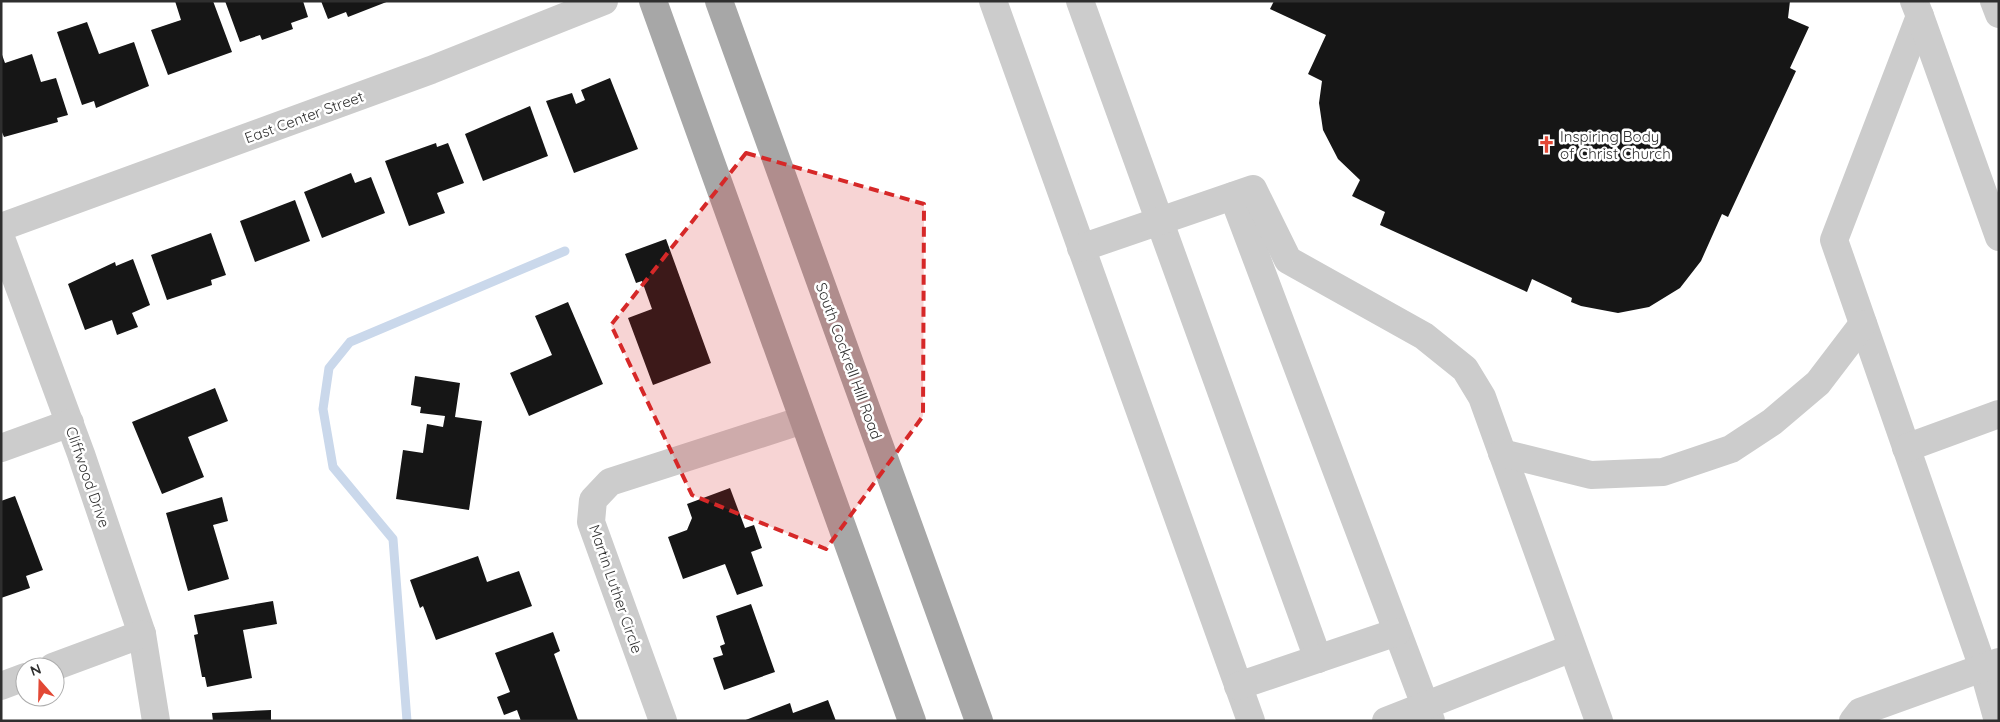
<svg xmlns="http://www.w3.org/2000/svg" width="2000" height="722" viewBox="0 0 2000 722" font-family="Quicksand,sans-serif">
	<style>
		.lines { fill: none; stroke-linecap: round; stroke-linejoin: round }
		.stream { stroke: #cad8eb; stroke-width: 9 }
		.building { fill: #161616 }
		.minor { stroke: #ccc; stroke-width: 28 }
		.major { stroke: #a7a7a7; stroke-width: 28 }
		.marked { fill: #d62828; fill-opacity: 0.2; stroke: #d62828; stroke-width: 4; stroke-dasharray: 10 6; stroke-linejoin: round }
		.labels { text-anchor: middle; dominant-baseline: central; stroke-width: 5; stroke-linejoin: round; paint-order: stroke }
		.street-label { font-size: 15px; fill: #2f2f2f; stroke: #fff }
		.poi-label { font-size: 15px; fill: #2f2f2f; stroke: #fff; text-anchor: start }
	</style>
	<rect width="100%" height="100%" fill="#fff"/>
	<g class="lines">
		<path class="stream" d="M407,721L393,539L333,467L323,409L329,368L350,342L565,251"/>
	</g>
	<g class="building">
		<path d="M175,1H213L232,52L168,75L151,30L181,20Z"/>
		<path d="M225,1H303L308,17L291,23L293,29L262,40L260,35L240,42Z"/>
		<path d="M321,1H389L348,17L346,12L328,19Z"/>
		<path d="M1274,1H1790L1788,18L1809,27L1790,68L1796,71L1728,217L1722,214L1701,261L1680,288L1649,307L1618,313L1581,306L1571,302L1572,298L1532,279L1527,292L1380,225L1385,212L1352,196L1360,180L1338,159L1323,130L1319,103L1322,81L1308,74L1326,35L1270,9Z"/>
		<path d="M87,22L99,54L134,42L149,86L96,108L94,101L82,105L57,32Z"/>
		<path d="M1,52L5,63L32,54L41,82L56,78L68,115L57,118L58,122L4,137L1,130Z"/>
		<path d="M610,78L638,149L574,173L546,101L572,93L576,104L585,100L581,90Z"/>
		<path d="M530,106L548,156L483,181L465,134Z"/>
		<path d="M436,143L437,147L448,143L464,183L437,193L445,213L409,226L385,161Z"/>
		<path d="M351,173L355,183L371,177L385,213L322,238L304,192Z"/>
		<path d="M295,200L310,241L255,262L240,221Z"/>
		<path d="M211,233L226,275L211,280L212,285L167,300L151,255Z"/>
		<path d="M666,239L711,363L653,385L628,318L652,309L642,281L636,283L625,254Z"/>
		<path d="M133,259L150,305L132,313L138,327L117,335L112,320L85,330L68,284L115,262L116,266Z"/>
		<path d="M568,302L603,384L529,416L510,373L552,355L535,316Z"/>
		<path d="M415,376L460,383L455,417L482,421L469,510L396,499L403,450L423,453L427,424L443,427L445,416L420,413L421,407L411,405Z"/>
		<path d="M215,388L228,421L188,437L204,477L162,494L132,422Z"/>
		<path d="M730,488L745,528L754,525L762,548L751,552L763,586L737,595L725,564L683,579L668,537L687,530L692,518L687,504Z"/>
		<path d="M15,496L43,570L26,576L30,588L1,598V501Z"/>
		<path d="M222,497L228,521L213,525L229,579L188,591L166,513Z"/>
		<path d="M478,556L487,582L519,571L532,606L436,640L423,606L420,608L410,580Z"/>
		<path d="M273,601L277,624L243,630L252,678L207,687L205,677H202L194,635L198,634L194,615Z"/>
		<path d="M751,604L775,672L724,690L713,658L723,655L720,646L725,644L716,616Z"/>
		<path d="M553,632L560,651L554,654L578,720L521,721L517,710L504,715L497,697L510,692L495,653Z"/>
		<path d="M828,700L836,721H743L790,703L793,713Z"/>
		<path d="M271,710V721H213L212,713Z"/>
	</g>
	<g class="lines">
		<g class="minor">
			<path d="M993,1L1251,721"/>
			<path d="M1080,1L1318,659"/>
			<path d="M1914,1L1920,16L1834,240L1983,668L1998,721"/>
			<path d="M1994,1L1999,14"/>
			<path d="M1920,16L1999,237"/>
			<path d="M1233,196L1431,721"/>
			<path d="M1,227L431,70L604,1"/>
			<path d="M1,238L81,454L142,634L156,721"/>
			<path d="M1081,248L1253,189L1288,260L1424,336L1465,369L1482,397L1599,721"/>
			<path d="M1,448L70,423"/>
			<path d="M1906,448L1999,414"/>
			<path d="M1502,453L1591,475L1663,472L1731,449L1772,422L1818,383L1863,324"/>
			<path d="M53,667L142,634"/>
			<path d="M1,686L25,677"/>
			<path d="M1238,686L1397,632"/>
			<path d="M663,721L591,522L593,500L610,482L803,420"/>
			<path d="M1386,721L1572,648"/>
			<path d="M1853,721L1860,712L1999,662"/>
		</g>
		<g class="major">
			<path d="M653,1L912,721"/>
			<path d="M719,1L979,721"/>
		</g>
	</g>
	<path class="marked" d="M746,153L924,204L923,416L826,549L692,495L611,325Z"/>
	<defs>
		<symbol id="church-bare" viewBox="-9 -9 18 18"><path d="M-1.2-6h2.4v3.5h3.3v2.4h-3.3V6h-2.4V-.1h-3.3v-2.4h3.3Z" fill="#e24835" stroke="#fff" stroke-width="2.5" paint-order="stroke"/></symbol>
	</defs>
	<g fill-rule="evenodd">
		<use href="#church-bare" x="1534" y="132" width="25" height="25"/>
	</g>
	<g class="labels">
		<g class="street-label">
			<text transform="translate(304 117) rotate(-20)">East Center Street</text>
			<text transform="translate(849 361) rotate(70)">South Cockrell Hill Road</text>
			<text transform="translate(88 477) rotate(71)">Cliffwood Drive</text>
			<text transform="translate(616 589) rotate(71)">Martin Luther Circle</text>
		</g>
		<g class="poi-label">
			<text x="1560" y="136">Inspiring Body<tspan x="1560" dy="17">of Christ Church</tspan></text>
		</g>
	</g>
	<rect width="2000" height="722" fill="none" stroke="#2f2f2f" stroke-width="5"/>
	<g transform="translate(40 682) rotate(340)"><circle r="24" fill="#ffffff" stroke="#acacac"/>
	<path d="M0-4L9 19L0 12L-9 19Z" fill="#e24835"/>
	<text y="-8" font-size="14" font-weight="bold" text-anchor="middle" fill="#2f2f2f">N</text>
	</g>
</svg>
